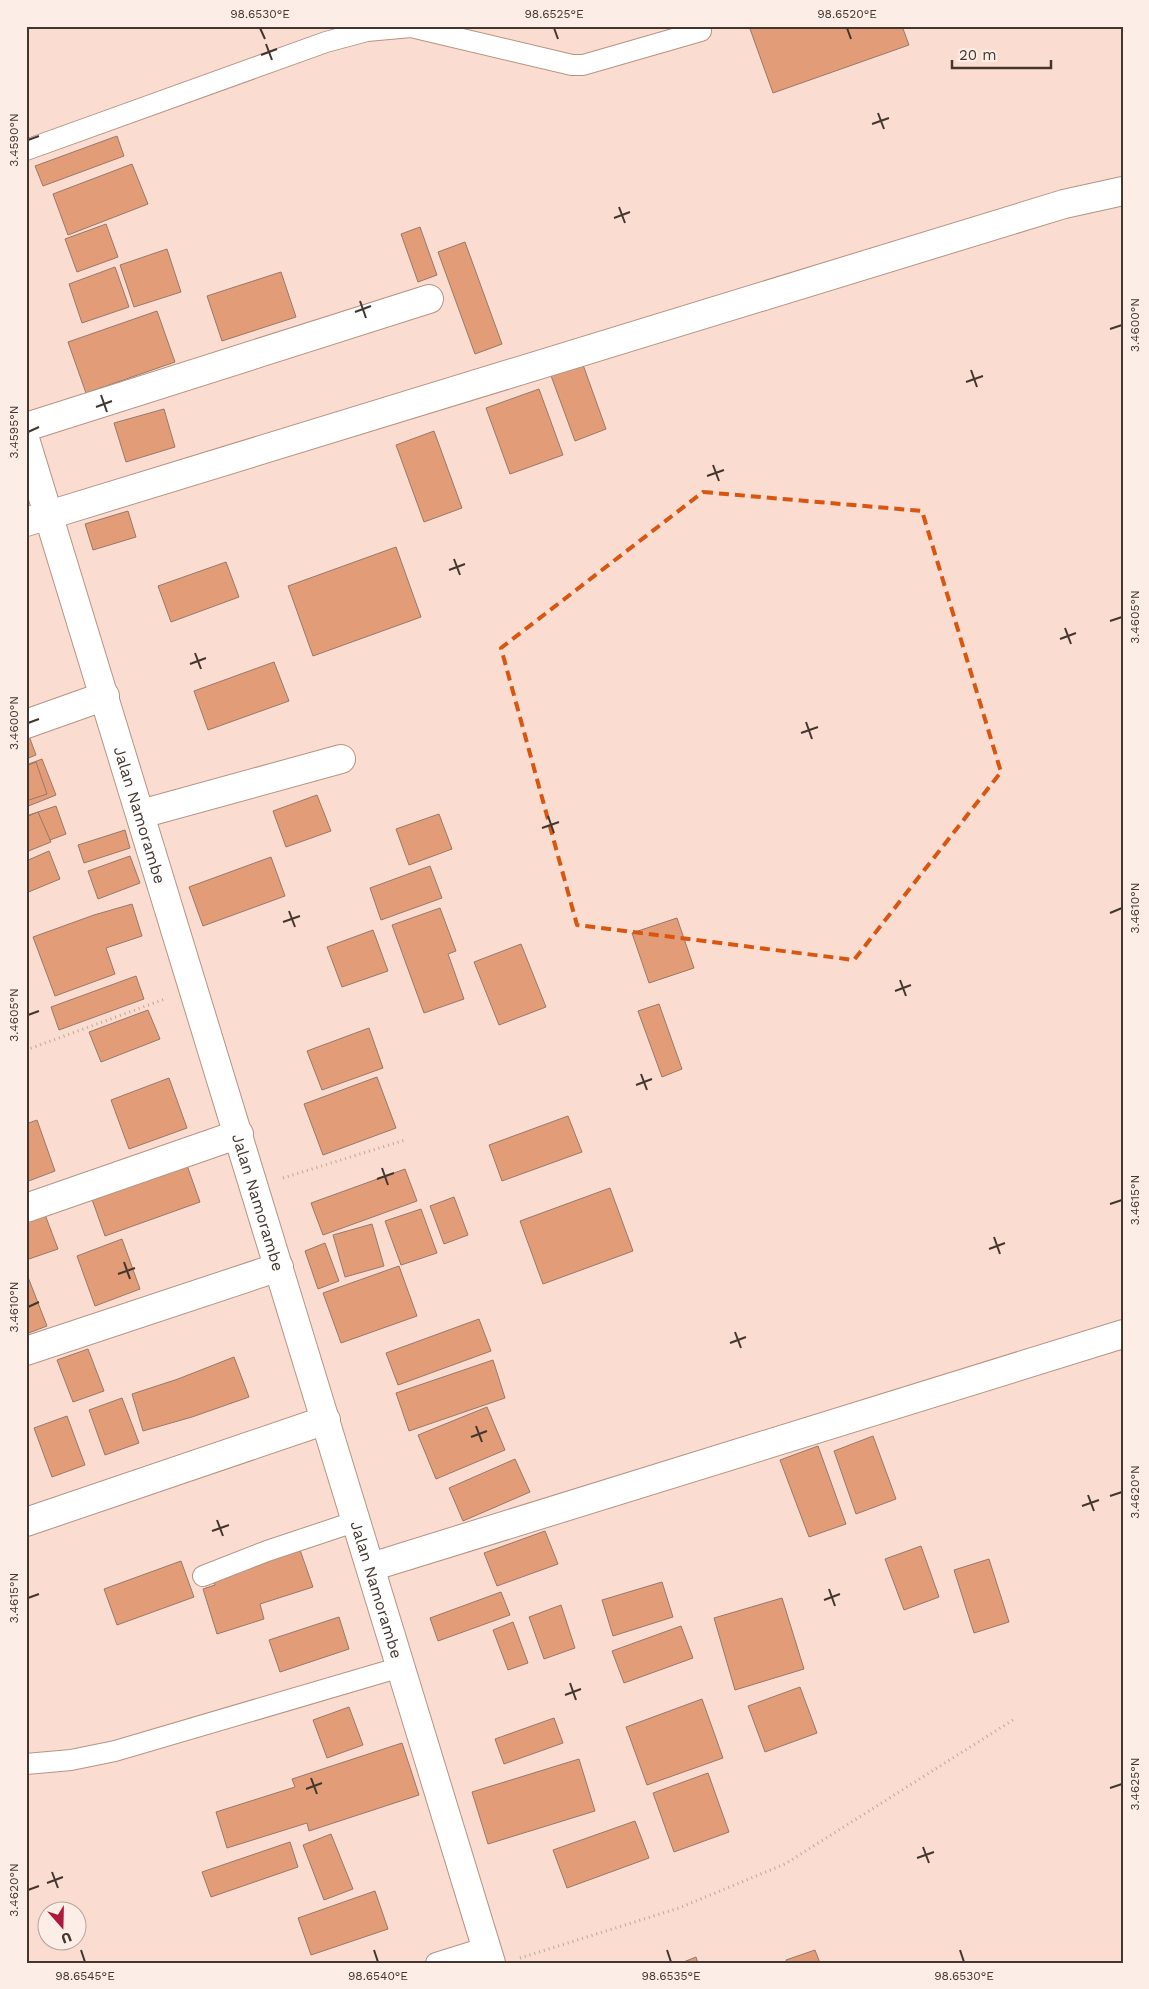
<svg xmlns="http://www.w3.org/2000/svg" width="1149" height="1989" viewBox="0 0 1149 1989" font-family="'Work Sans',sans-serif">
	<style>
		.building { fill: #e39c78; stroke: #987869 }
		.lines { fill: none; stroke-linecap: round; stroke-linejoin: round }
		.lane-casing { stroke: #b59484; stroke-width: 22 }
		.street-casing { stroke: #b59484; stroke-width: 30 }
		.secondary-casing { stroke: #b59484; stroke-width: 30 }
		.path { stroke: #bda69b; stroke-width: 3; stroke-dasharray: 1 4; stroke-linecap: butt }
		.lane { stroke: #fff; stroke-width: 20 }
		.street { stroke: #fff; stroke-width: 28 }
		.secondary { stroke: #fff; stroke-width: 28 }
		.marked { fill: none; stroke: #d85610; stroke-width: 4; stroke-dasharray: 10 6; stroke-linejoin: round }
		.ticks { fill: none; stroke: #43362f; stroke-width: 2 }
		.labels { text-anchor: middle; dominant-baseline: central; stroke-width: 5; stroke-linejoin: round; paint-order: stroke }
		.street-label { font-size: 16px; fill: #43362f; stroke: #fceee7 }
		.neatline { fill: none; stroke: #43362f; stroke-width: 2 }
		.ticks-label { font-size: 12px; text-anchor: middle; fill: #43362f }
	</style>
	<rect width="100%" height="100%" fill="#faddd0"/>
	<g class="building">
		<path d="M749,26H902L909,45L773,93Z"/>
		<path d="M117,136L124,156L43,186L35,166Z"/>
		<path d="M132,164L148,204L68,235L53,194Z"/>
		<path d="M106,224L118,257L77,272L65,239Z"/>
		<path d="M420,227L437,275L418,282L401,234Z"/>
		<path d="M465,242L502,344L475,354L438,252Z"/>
		<path d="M167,249L181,292L134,307L120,265Z"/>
		<path d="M115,267L129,307L82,323L69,284Z"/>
		<path d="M281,272L296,317L222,341L207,296Z"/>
		<path d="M157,311L175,362L86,393L68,342Z"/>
		<path d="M582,362L606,429L575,441L550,373Z"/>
		<path d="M539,389L563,455L510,474L486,408Z"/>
		<path d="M164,409L175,447L126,462L114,423Z"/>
		<path d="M434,431L462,508L424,522L396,445Z"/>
		<path d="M128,511L136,537L93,550L85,524Z"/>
		<path d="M396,547L421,617L313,656L288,586Z"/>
		<path d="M226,562L239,597L171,622L158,586Z"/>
		<path d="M274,662L289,701L208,730L194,691Z"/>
		<path d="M26,728L36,755L26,759Z"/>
		<path d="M42,759L56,795L26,807V765Z"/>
		<path d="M36,762L47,794L26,801V766Z"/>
		<path d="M317,795L331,831L286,847L273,811Z"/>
		<path d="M56,806L66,834L26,849V816Z"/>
		<path d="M38,812L51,842L26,852V817Z"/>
		<path d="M439,814L452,849L409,865L396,829Z"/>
		<path d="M125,830L130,848L84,863L78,845Z"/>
		<path d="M49,851L60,879L26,893V861Z"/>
		<path d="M130,856L140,883L98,899L88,871Z"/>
		<path d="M271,857L285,896L203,926L189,887Z"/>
		<path d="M430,866L442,898L381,920L370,888Z"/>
		<path d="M132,904L142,936L106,948L115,974L55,996L33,937L94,915Z"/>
		<path d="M440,908L456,951L448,954L464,999L424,1013L392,925Z"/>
		<path d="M677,918L694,968L649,983L632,933Z"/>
		<path d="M373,930L388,971L342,987L327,947Z"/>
		<path d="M521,944L546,1007L499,1025L474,962Z"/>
		<path d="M136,976L144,999L59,1030L51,1007Z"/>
		<path d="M659,1004L682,1069L662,1077L638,1011Z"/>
		<path d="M148,1010L160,1039L101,1062L89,1032Z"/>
		<path d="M369,1028L383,1068L322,1090L307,1051Z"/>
		<path d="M377,1077L396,1128L323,1155L304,1104Z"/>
		<path d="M169,1078L187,1128L129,1149L111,1100Z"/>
		<path d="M568,1116L582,1152L502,1181L489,1145Z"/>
		<path d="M37,1120L55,1171L26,1182V1124Z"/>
		<path d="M183,1154L200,1202L105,1236L88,1188Z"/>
		<path d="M405,1169L417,1201L323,1235L311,1203Z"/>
		<path d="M610,1188L633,1251L543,1284L520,1221Z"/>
		<path d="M454,1197L468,1235L444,1244L430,1206Z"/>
		<path d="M41,1204L58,1249L26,1260V1210Z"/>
		<path d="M421,1209L437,1253L401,1265L385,1221Z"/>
		<path d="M372,1224L384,1266L345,1277L333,1235Z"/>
		<path d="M122,1239L140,1289L95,1306L77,1256Z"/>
		<path d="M325,1243L339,1281L318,1289L305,1251Z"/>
		<path d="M399,1266L417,1316L341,1343L323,1293Z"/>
		<path d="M26,1272L47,1326L26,1334Z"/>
		<path d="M479,1319L491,1351L398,1385L386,1353Z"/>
		<path d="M88,1349L104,1391L73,1402L57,1360Z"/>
		<path d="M234,1357L249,1397L192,1417L143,1431L132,1394L178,1379Z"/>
		<path d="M493,1360L505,1398L409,1431L396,1393Z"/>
		<path d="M122,1398L139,1443L105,1455L89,1410Z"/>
		<path d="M487,1407L505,1450L436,1479L418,1435Z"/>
		<path d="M67,1416L85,1465L52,1477L34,1428Z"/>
		<path d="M873,1436L896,1499L856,1514L834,1451Z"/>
		<path d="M818,1446L846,1524L809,1537L780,1460Z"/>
		<path d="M515,1459L530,1492L463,1521L449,1488Z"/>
		<path d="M545,1531L558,1564L497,1586L484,1553Z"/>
		<path d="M921,1546L939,1597L904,1610L885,1559Z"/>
		<path d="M300,1550L313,1587L260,1604L264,1619L217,1634L203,1589L215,1585L213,1579Z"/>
		<path d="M989,1559L1009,1622L974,1633L954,1570Z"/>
		<path d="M181,1561L194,1597L117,1625L104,1589Z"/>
		<path d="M662,1582L673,1617L613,1636L602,1600Z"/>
		<path d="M501,1592L510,1615L438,1641L430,1618Z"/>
		<path d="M782,1598L804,1669L735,1690L714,1618Z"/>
		<path d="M561,1605L575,1648L544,1659L529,1617Z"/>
		<path d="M339,1617L349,1649L280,1672L269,1640Z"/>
		<path d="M513,1622L528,1663L508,1670L493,1630Z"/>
		<path d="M681,1626L693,1658L624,1683L612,1651Z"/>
		<path d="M800,1687L817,1733L765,1752L748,1706Z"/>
		<path d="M702,1699L723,1758L647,1785L626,1727Z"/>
		<path d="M349,1707L363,1745L327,1758L313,1720Z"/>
		<path d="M554,1718L563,1743L504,1764L495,1739Z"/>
		<path d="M402,1743L419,1795L309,1831L307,1823L227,1848L216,1812L295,1787L292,1779Z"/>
		<path d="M579,1759L595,1811L488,1844L472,1792Z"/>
		<path d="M708,1773L729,1832L674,1852L653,1793Z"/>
		<path d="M635,1821L649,1858L567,1888L553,1850Z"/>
		<path d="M331,1834L353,1889L324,1900L303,1845Z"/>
		<path d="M290,1842L298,1867L211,1897L202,1872Z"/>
		<path d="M375,1891L388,1929L311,1955L298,1918Z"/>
		<path d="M815,1950L820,1963H787L786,1960Z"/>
		<path d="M696,1957L698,1963H681Z"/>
	</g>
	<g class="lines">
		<defs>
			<g id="lane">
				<path d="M26,150L326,42L367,31L411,27L572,65H583L701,31"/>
				<path d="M203,1576L267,1551L357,1521"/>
				<path d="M26,1764L71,1760L115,1751L401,1667"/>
				<path d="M436,1963L487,1947"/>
			</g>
			<g id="street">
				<path d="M26,427L429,299"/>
				<path d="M26,522L1064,204L1123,191"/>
				<path d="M26,724L105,696"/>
				<path d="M141,814L341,759"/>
				<path d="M26,1208L239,1134"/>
				<path d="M26,1351L279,1267"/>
				<path d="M26,1522L326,1420"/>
				<path d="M371,1567L1123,1334"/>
			</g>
			<g id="secondary">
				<path id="s1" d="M26,442L491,1963"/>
			</g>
		</defs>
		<use href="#lane" class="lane-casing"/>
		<use href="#street" class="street-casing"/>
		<use href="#secondary" class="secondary-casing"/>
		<g class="path">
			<path d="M26,1050L165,999"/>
			<path d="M283,1178L405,1140"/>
			<path d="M520,1958L679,1908L785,1864L1013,1720"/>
		</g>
		<use href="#lane" class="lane"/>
		<use href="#street" class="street"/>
		<use href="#secondary" class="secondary"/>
	</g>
	<path class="marked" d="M703,492L922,511L1001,772L854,960L577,925L501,648Z"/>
	<path class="ticks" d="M260,28L265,39M554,28L558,39M847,28L851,39M266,44L272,60M261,55L277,49M878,113L884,129M872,124L889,118M28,140L39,136M619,207L625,223M614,218L630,212M360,301L366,318M355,312L371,306M1110,329L1122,325M971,370L977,387M966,382L983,376M101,395L107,412M96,407L112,401M28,432L39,427M713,465L719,481M707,476L724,470M454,559L460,575M449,570L465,564M1110,621L1122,617M1065,628L1071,644M1060,639L1076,633M195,653L201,669M190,664L206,658M806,722L812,739M28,723L39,719M801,733L818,727M548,816L554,833M542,828L559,822M289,911L295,927M1110,913L1122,908M283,922L300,916M900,980L906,996M895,991L911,985M28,1015L39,1011M641,1074L647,1090M636,1085L652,1079M382,1168L388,1185M377,1179L394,1173M1110,1204L1122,1200M994,1237L1000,1254M989,1249L1005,1243M124,1262L130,1279M118,1274L135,1268M28,1307L39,1302M735,1332L741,1348M730,1343L746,1337M476,1426L482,1442M471,1437L487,1431M1088,1495L1094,1511M1110,1496L1122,1492M1082,1506L1099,1500M217,1520L223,1536M212,1531L229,1525M829,1589L835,1606M28,1598L39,1594M824,1600L840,1594M570,1683L576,1700M565,1695L581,1689M311,1778L317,1794M1110,1788L1122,1784M306,1789L322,1783M923,1847L929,1863M917,1858L934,1852M52,1872L58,1888M47,1883L63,1877M28,1890L39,1886M81,1950L85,1962M374,1950L378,1962M667,1950L671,1962M960,1950L964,1962"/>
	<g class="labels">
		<g class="street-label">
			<text stroke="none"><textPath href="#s1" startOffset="390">Jalan Namorambe</textPath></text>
			<text stroke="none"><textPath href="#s1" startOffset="795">Jalan Namorambe</textPath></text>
			<text stroke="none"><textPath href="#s1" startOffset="1200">Jalan Namorambe</textPath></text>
		</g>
	</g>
	<rect width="1149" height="1989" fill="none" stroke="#fceee7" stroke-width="55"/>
	<g transform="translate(62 1926) rotate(160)"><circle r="24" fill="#fceee7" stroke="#b2a49d"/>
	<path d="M0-4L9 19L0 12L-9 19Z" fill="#ad183c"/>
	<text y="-8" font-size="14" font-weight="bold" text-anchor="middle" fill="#43362f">U</text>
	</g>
	<path d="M952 60v8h99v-8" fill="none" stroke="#43362f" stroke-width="2.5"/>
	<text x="959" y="60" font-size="15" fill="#43362f" stroke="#fceee7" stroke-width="4" paint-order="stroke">20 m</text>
	<rect x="28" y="28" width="1094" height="1934" class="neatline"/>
	<g class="ticks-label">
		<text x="260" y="18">98.6530°E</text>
		<text x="554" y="18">98.6525°E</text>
		<text x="847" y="18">98.6520°E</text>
		<text transform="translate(14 140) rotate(-90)" y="4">3.4590°N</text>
		<text transform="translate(1135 325) rotate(-90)" y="4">3.4600°N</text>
		<text transform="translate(14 432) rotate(-90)" y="4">3.4595°N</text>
		<text transform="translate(1135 617) rotate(-90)" y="4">3.4605°N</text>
		<text transform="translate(14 723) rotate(-90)" y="4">3.4600°N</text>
		<text transform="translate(1135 908) rotate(-90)" y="4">3.4610°N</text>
		<text transform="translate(14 1015) rotate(-90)" y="4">3.4605°N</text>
		<text transform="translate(1135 1200) rotate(-90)" y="4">3.4615°N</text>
		<text transform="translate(14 1307) rotate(-90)" y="4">3.4610°N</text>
		<text transform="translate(1135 1492) rotate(-90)" y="4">3.4620°N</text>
		<text transform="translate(14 1598) rotate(-90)" y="4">3.4615°N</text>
		<text transform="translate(1135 1784) rotate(-90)" y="4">3.4625°N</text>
		<text transform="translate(14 1890) rotate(-90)" y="4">3.4620°N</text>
		<text x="85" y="1980">98.6545°E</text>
		<text x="378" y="1980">98.6540°E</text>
		<text x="671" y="1980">98.6535°E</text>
		<text x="964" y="1980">98.6530°E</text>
	</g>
</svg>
